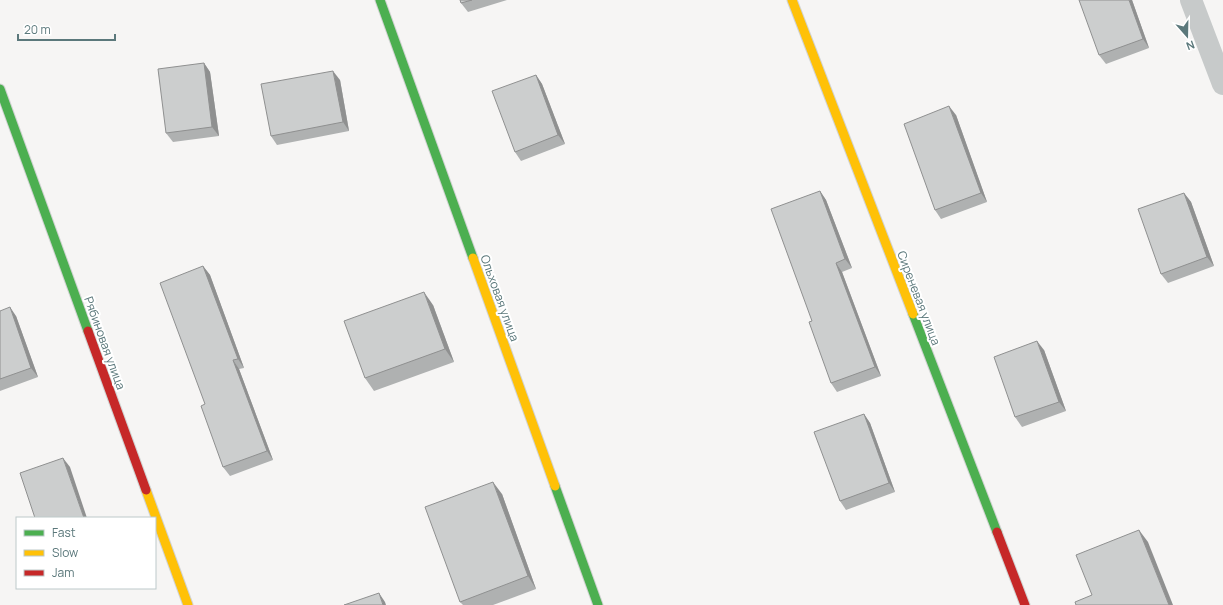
<svg xmlns="http://www.w3.org/2000/svg" width="1223" height="605" viewBox="0 0 1223 605" font-family="Manrope,sans-serif">
	<style>
		.lines { fill: none; stroke-linecap: round; stroke-linejoin: round }
		.fast-casing { stroke: #d1d3d2; stroke-width: 11 }
		.slow-casing { stroke: #d1d3d2; stroke-width: 11 }
		.jam-casing { stroke: #d1d3d2; stroke-width: 11 }
		.street { stroke: #c7caca; stroke-width: 22 }
		.fast { stroke: #4caf50; stroke-width: 9 }
		.slow { stroke: #ffc107; stroke-width: 9 }
		.jam { stroke: #c62828; stroke-width: 9 }
		.wall { fill: #afb1b1 }
		.shaded-wall { fill: #8f9090 }
		.building { fill: #cccece; stroke: #8f9090 }
		.labels { text-anchor: middle; dominant-baseline: central; stroke-width: 4; stroke-linejoin: round; paint-order: stroke }
		.street-label { font-size: 12px; fill: #5b787b; stroke: #fff }
	</style>
	<rect width="100%" height="100%" fill="#f6f5f4"/>
	<g class="lines">
		<defs>
			<g id="fast">
				<path d="M380,0L473,258"/>
				<path d="M0,89L88,331"/>
				<path d="M913,314L997,532"/>
				<path d="M555,486L598,605"/>
			</g>
			<g id="slow">
				<path d="M792,0L913,314"/>
				<path d="M473,258L555,486"/>
				<path d="M146,490L188,605"/>
			</g>
			<g id="jam">
				<path d="M88,331L146,490"/>
				<path d="M997,532L1025,605"/>
			</g>
		</defs>
		<use href="#fast" class="fast-casing"/>
		<use href="#slow" class="slow-casing"/>
		<use href="#jam" class="jam-casing"/>
		<path class="street" d="M1191,0L1223,84"/>
		<use href="#fast" class="fast"/>
		<use href="#slow" class="slow"/>
		<use href="#jam" class="jam"/>
	</g>
	<g class="wall">
		<path d="M460,0H507L468,12L461,3Z"/>
		<path d="M1132,0L1149,48L1106,64L1099,55Z"/>
		<path d="M204,63L210,72L219,136L173,142L166,133Z"/>
		<path d="M536,75L542,84L565,144L521,161L515,152Z"/>
		<path d="M340,80L349,131L277,145L271,136Z"/>
		<path d="M956,115L987,202L941,219L935,210Z"/>
		<path d="M820,191L826,200L852,268L842,272L881,376L837,392L831,383L812,321Z"/>
		<path d="M1184,193L1191,202L1214,266L1168,283L1161,274Z"/>
		<path d="M203,266L210,275L244,368L239,369L273,460L230,476L223,467L205,404Z"/>
		<path d="M433,305L454,362L374,391L365,378Z"/>
		<path d="M0,311L16,316L38,377L0,391Z"/>
		<path d="M1044,350L1066,411L1022,427L1015,417Z"/>
		<path d="M864,414L870,423L895,492L846,510L840,501Z"/>
		<path d="M502,494L536,589L493,605H463L460,602Z"/>
	</g>
	<g class="shaded-wall">
		<path d="M1129,0H1132L1149,48L1143,39Z"/>
		<path d="M204,63L210,72L219,136L212,127Z"/>
		<path d="M333,71L340,80L349,131L343,122Z"/>
		<path d="M536,75L542,84L565,144L558,135Z"/>
		<path d="M949,106L956,115L987,202L981,193Z"/>
		<path d="M820,191L826,200L852,268L845,259Z"/>
		<path d="M1184,193L1191,202L1214,266L1207,257Z"/>
		<path d="M836,263L842,272L881,376L875,367Z"/>
		<path d="M203,266L210,275L244,368L238,359Z"/>
		<path d="M424,292L433,305L454,362L445,349Z"/>
		<path d="M10,307L16,316L38,377L31,368Z"/>
		<path d="M1037,341L1044,350L1066,411L1059,402Z"/>
		<path d="M233,360L239,369L273,460L267,451Z"/>
		<path d="M864,414L870,423L895,492L889,483Z"/>
		<path d="M63,458L70,467L87,518H84Z"/>
		<path d="M493,482L502,494L536,589L528,576Z"/>
		<path d="M1139,530L1148,542L1173,605H1169Z"/>
		<path d="M379,593L385,602L386,605H383Z"/>
	</g>
	<g class="building">
		<path d="M460,0H472L461,3Z"/>
		<path d="M1079,0H1129L1143,39L1099,55Z"/>
		<path d="M204,63L212,127L166,133L158,69Z"/>
		<path d="M333,71L343,122L271,136L261,84Z"/>
		<path d="M536,75L558,135L515,152L492,91Z"/>
		<path d="M949,106L981,193L935,210L904,124Z"/>
		<path d="M820,191L845,259L836,263L875,367L831,383L809,322L812,321L771,209Z"/>
		<path d="M1184,193L1207,257L1161,274L1138,209Z"/>
		<path d="M203,266L238,359L233,360L267,451L223,467L201,406L205,404L160,283Z"/>
		<path d="M424,292L445,349L365,378L344,321Z"/>
		<path d="M10,307L31,368L0,379V311Z"/>
		<path d="M1037,341L1059,402L1015,417L994,357Z"/>
		<path d="M864,414L889,483L840,501L814,432Z"/>
		<path d="M63,458L84,518H35L20,473Z"/>
		<path d="M493,482L528,576L460,602L425,507Z"/>
		<path d="M1139,530L1169,605H1076L1075,602L1092,595L1076,555Z"/>
		<path d="M379,593L383,605H344Z"/>
	</g>
	<g class="labels">
		<g class="street-label">
			<text transform="translate(500 298) rotate(70)">Ольховая улица</text>
			<text transform="translate(919 298) rotate(69)">Сиреневая улица</text>
			<text transform="translate(105 343) rotate(70)">Рябиновая улица</text>
		</g>
	</g>
	<rect x="16" y="517" width="140" height="72" fill="#ffffff" stroke="#bdc9ca"/>
	<rect x="24" y="530" width="20" height="6" fill="#4caf50" stroke="#bdc9ca"/>
	<text x="52" y="537" font-size="12" fill="#5b787b">Fast</text>
	<rect x="24" y="550" width="20" height="6" fill="#ffc107" stroke="#bdc9ca"/>
	<text x="52" y="557" font-size="12" fill="#5b787b">Slow</text>
	<rect x="24" y="570" width="20" height="6" fill="#c62828" stroke="#bdc9ca"/>
	<text x="52" y="577" font-size="12" fill="#5b787b">Jam</text>
	<g transform="translate(1187 36) rotate(160)" stroke="#ffffff" stroke-width="3" paint-order="stroke">
	<path d="M0-3L7 15L0 10L-7 15Z" fill="#5b787b"/>
	<text y="-6" font-size="11" font-weight="bold" text-anchor="middle" fill="#5b787b">N</text>
	</g>
	<path d="M18 34v6h97v-6" fill="none" stroke="#5b787b" stroke-width="2"/>
	<text x="24" y="34" font-size="12" fill="#5b787b" stroke="#ffffff" stroke-width="3" paint-order="stroke">20 m</text>
</svg>
